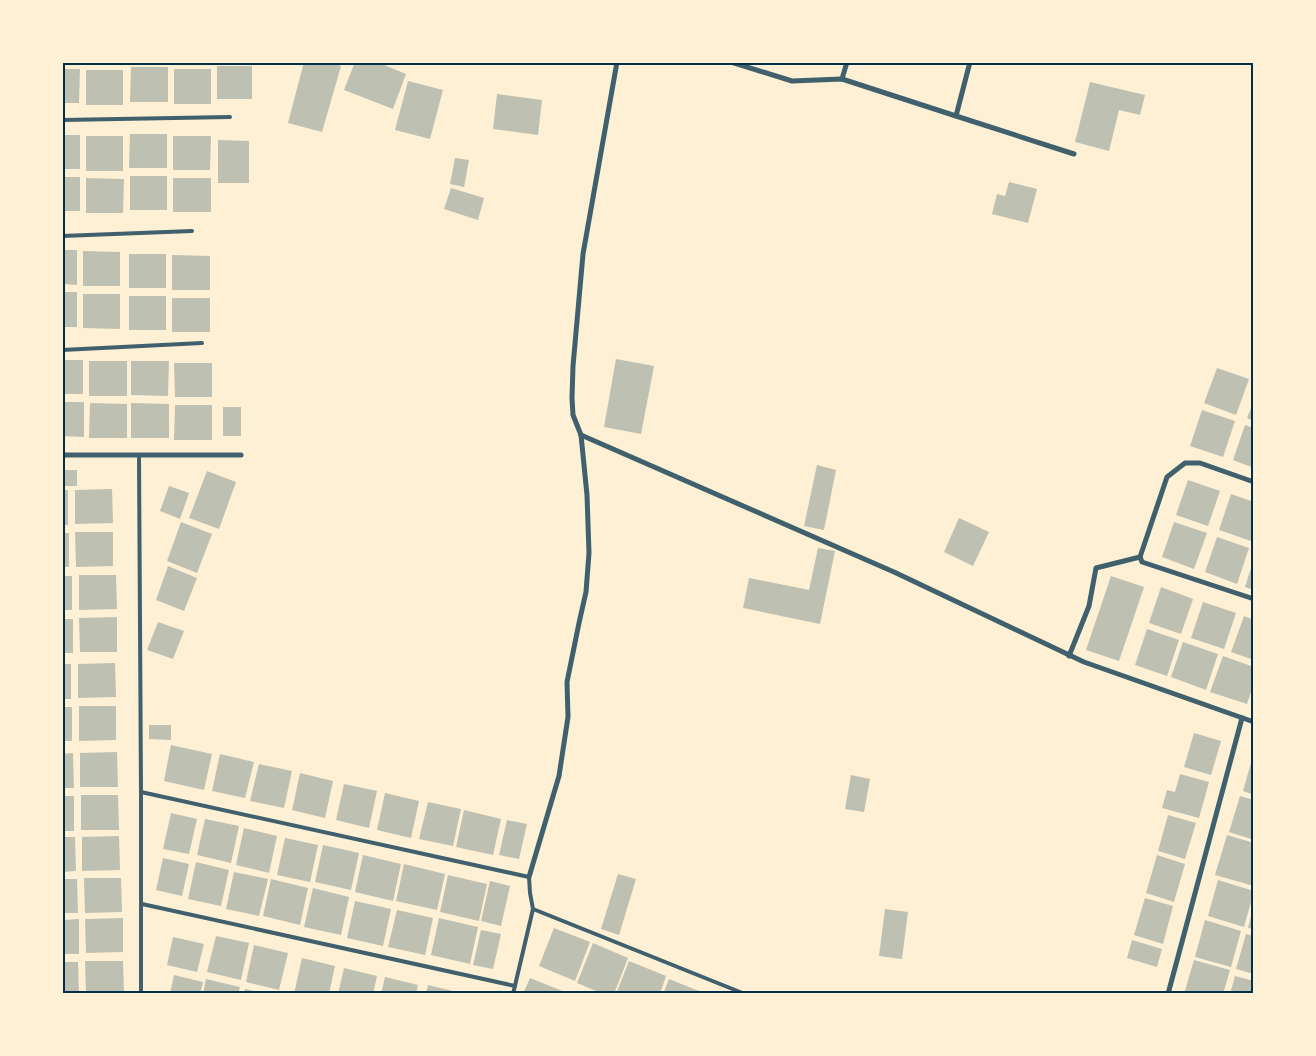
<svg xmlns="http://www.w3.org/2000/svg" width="1316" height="1056" viewBox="0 0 1316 1056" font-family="Poppins,sans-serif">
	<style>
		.building { fill: #bec0b2 }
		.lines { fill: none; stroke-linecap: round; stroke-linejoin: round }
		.service { stroke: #3f606c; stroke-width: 4 }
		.minor { stroke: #3f606c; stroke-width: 5 }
		.neatline { fill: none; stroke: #003049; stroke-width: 2 }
	</style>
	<rect width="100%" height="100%" fill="#fdf0d5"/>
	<g class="building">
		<path d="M304,62H330L341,66L322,132L288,123Z"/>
		<path d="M355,62H377L406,74L393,109L344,90Z"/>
		<rect x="217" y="66" width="35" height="33"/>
		<path d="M131,67H168V102H130Z"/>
		<path d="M62,69H80L79,103H62Z"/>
		<rect x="174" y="69" width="37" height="35"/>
		<rect x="86" y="70" width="37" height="35"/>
		<path d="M408,81L443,90L430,139L395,130Z"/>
		<path d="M1090,82L1145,95L1140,115L1119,110L1109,151L1075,142Z"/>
		<path d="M497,94L542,100L538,135L493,129Z"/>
		<path d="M130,134H167V168H129Z"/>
		<rect x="62" y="135" width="18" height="34"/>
		<rect x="86" y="136" width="37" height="35"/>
		<path d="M173,136H211L210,170H173Z"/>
		<path d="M218,140L249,141V183H218Z"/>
		<path d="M455,158L469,160L464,187L450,184Z"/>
		<rect x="130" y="176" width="37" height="34"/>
		<rect x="62" y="177" width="18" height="34"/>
		<path d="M86,178L124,179L123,213H86Z"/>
		<rect x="173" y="178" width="38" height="34"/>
		<path d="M1009,182L1037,189L1028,223L992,214L997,194L1005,196Z"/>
		<path d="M451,188L484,198L478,220L444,209Z"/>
		<path d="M62,250H77V285L62,284Z"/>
		<path d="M83,251L120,252V286H83Z"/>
		<rect x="129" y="254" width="37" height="34"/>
		<path d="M172,255L210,256V290H172Z"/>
		<rect x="62" y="292" width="15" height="35"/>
		<path d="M83,294H120V329L83,328Z"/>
		<rect x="129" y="296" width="37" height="34"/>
		<rect x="172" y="298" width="38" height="34"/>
		<path d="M616,359L654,366L641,434L604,427Z"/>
		<rect x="62" y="360" width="21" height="34"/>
		<rect x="89" y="361" width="38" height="35"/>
		<path d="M131,361H169L168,396L131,395Z"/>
		<path d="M174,363H212V397H175Z"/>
		<path d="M1217,368L1249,379L1236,415L1204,403Z"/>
		<path d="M1254,401V421L1247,418Z"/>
		<path d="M62,402H84V437L62,436Z"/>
		<path d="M90,403L127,404V438H89Z"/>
		<path d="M131,403L169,404V438H131Z"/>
		<path d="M175,405H212V440H174Z"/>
		<rect x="223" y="407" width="18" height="29"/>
		<path d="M1202,410L1235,421L1223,457L1190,446Z"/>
		<path d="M1245,425L1254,428V468L1233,460Z"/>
		<path d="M817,465L836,470L824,530L804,526Z"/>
		<rect x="62" y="470" width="15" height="16"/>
		<path d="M207,471L236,482L219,529L189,518Z"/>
		<path d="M1188,480L1220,491L1208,526L1176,515Z"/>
		<path d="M169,486L189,493L180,519L160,511Z"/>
		<path d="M112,489L113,523L75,524V490Z"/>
		<rect x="62" y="490" width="6" height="35"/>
		<path d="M1231,494L1254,502V534L1251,541L1219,530Z"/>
		<path d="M959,518L989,532L973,566L944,552Z"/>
		<path d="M181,522L212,534L197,573L167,561Z"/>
		<path d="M1174,522L1207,533L1194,569L1162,557Z"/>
		<path d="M75,532H113V566L76,567Z"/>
		<rect x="62" y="533" width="7" height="34"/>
		<path d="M1217,537L1249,548L1237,584L1205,572Z"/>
		<path d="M818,548L835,551L820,624L743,608L749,578L809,590Z"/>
		<path d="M1253,562H1254V590L1245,587Z"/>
		<path d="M168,566L197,578L184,611L156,600Z"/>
		<path d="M79,575H116L117,609L79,610Z"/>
		<rect x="62" y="576" width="10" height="34"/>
		<path d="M1111,576L1144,587L1119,661L1086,650Z"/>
		<path d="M1161,587L1193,599L1181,634L1149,623Z"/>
		<path d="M1203,602L1236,613L1224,649L1191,638Z"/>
		<path d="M1244,616L1254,620V660L1231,652Z"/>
		<path d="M117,617V652H80L79,618Z"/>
		<rect x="62" y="619" width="11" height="34"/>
		<path d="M158,622L184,631L173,659L147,650Z"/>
		<path d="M1147,629L1179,640L1167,676L1135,665Z"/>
		<path d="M1183,642L1218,654L1206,690L1171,677Z"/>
		<path d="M1223,656L1254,667V683L1247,704L1210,692Z"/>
		<path d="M115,663L116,697L78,698V664Z"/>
		<rect x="62" y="664" width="9" height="35"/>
		<path d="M79,706H116V740L79,741Z"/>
		<rect x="62" y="707" width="10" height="34"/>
		<path d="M149,725H171V740L149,739Z"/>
		<path d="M1194,733L1221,741L1211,775L1184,767Z"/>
		<path d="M171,745L212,754L204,790L164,781Z"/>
		<path d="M117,752L118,787H80V753Z"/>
		<path d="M73,753L74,788H62V754Z"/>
		<path d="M220,754L254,762L245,798L212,791Z"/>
		<path d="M1253,756H1254V795L1243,791Z"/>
		<path d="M259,764L292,771L284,808L250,801Z"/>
		<path d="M300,773L333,781L325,818L292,810Z"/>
		<path d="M1180,774L1209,782L1199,818L1162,808L1167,790L1175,792Z"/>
		<path d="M851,775L870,779L864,812L845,809Z"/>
		<path d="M344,784L377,791L369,828L336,820Z"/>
		<path d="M385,793L419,801L411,838L377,830Z"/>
		<path d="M81,795H118L119,830H81Z"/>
		<rect x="62" y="796" width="12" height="35"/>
		<path d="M1240,796L1254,800V840L1229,832Z"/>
		<path d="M428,802L461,809L453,846L419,839Z"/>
		<path d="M464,810L501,819L493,855L456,847Z"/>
		<path d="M171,813L197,819L189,854L163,849Z"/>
		<path d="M1168,815L1196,823L1185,859L1158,851Z"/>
		<path d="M205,819L239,826L231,863L197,855Z"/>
		<path d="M507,820L527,824L519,859L499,855Z"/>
		<path d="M244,828L277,836L269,873L236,865Z"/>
		<path d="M1227,835L1254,843V886L1215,875Z"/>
		<path d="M119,836L120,870L82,871V837Z"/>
		<path d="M62,837H75L76,871L62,872Z"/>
		<path d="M285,838L318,845L310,882L277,875Z"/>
		<path d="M323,845L359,853L351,890L315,882Z"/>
		<path d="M363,855L401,864L393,901L355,892Z"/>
		<path d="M1157,855L1185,864L1174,902L1146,893Z"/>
		<path d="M163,858L189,864L182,896L156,890Z"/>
		<path d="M196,862L229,870L221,906L188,899Z"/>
		<path d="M404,864L445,874L437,910L396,901Z"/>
		<path d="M234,872L268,879L259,916L226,909Z"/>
		<path d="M618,874L636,879L619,935L601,929Z"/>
		<path d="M448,875L487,884L479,921L440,912Z"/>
		<path d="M84,878H121L122,912L85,913Z"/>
		<path d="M62,879H77L78,913H62Z"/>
		<path d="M271,879L308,888L300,925L263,916Z"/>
		<path d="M1218,880L1254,891L1244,927L1208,916Z"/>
		<path d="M490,881L510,886L501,926L481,921Z"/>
		<path d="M313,888L349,897L341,935L304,927Z"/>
		<path d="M1145,898L1173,906L1163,944L1134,935Z"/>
		<path d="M355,901L391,909L383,946L347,938Z"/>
		<path d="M885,909L908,912L902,959L879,956Z"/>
		<path d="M1253,909H1254V929L1248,928Z"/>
		<path d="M397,910L433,918L425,955L388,947Z"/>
		<path d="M123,918V952L86,953L85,919Z"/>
		<path d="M439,918L478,927L470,964L431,955Z"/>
		<path d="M79,919V954H62V920Z"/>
		<path d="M1205,920L1241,931L1231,967L1195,957Z"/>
		<path d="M554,928L590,942L575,981L539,966Z"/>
		<path d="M481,930L501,934L493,969L473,965Z"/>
		<path d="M1246,934L1254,936V974L1236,969Z"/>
		<path d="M216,936L249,943L241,980L207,972Z"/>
		<path d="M173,937L204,944L197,972L167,965Z"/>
		<path d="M1132,940L1162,949L1157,967L1127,958Z"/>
		<path d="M593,943L628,958L614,994H603L577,983Z"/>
		<path d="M254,945L288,953L279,990L246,982Z"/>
		<path d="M302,958L335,966L329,994H294Z"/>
		<path d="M1194,960L1230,970L1223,994H1184Z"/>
		<path d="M85,961H123L124,994H86Z"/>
		<path d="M629,961L666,976L660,994H616Z"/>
		<path d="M62,962H78L79,994H62Z"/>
		<path d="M344,968L377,976L373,994H338Z"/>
		<path d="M174,975L203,982L200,994H170Z"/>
		<path d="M1235,976L1254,981V994H1230Z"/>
		<path d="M385,977L418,985L416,994H381Z"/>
		<path d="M530,978L565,992L564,994H523Z"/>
		<path d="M206,979L240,987L238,994H203Z"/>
		<path d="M669,979L704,993V994H663Z"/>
		<path d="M428,985L461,993L460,994H426Z"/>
		<path d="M245,989L263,993L262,994H244Z"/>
	</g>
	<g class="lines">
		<g class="service">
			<path d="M62,120L230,117"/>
			<path d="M62,236L192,231"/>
			<path d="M62,350L202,343"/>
			<path d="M139,456L141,792V994"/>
			<path d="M141,792L529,877L530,893L533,909L513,994"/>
			<path d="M142,904L515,986"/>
			<path d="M533,909L745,994"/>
		</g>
		<g class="minor">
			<path d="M731,62L792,81L842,79L956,116L970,62"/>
			<path d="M842,79L847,62"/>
			<path d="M956,116L1074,154"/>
			<path d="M581,435L894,572L1084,662L1254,722"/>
			<path d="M62,455H241"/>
			<path d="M1140,557L1167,477L1185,463H1200L1254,482"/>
			<path d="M1140,557L1142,562L1254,599"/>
			<path d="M1069,656L1089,606L1096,568L1140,557"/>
			<path d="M529,877L559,776L568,717L567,682L579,623L586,592L589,553L587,495L581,435L573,415L572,398L573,366L583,254L617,62"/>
			<path d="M1168,994L1242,718"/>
		</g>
	</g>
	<rect width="1316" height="1056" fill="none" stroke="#fdf0d5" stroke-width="128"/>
	<rect x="64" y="64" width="1188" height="928" class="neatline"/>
</svg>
